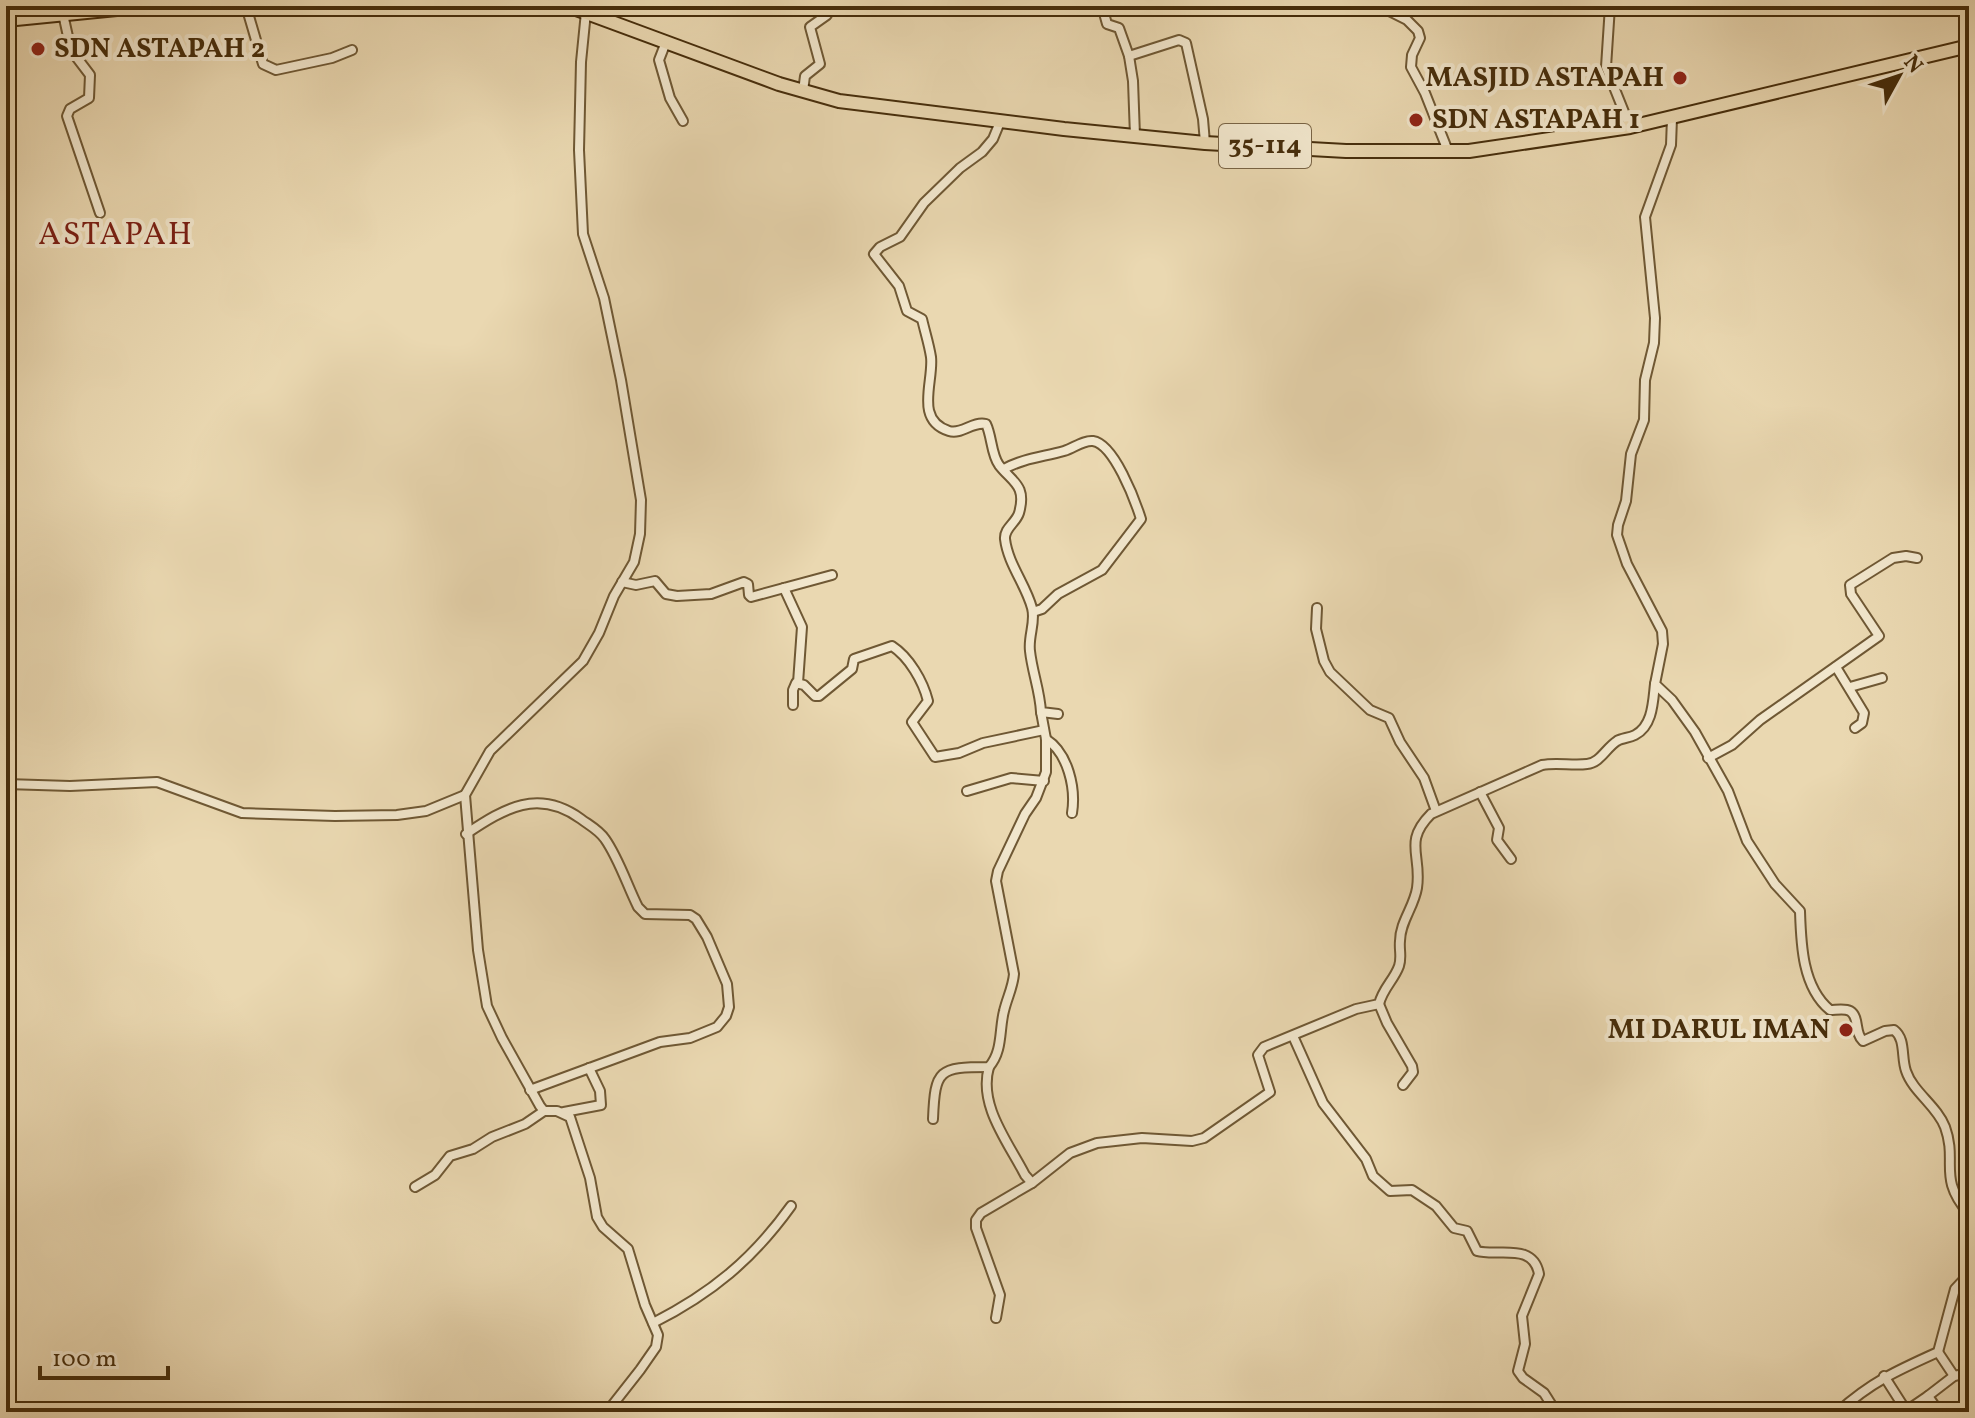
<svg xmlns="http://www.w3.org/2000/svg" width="1975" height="1418" viewBox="0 0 1975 1418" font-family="Vollkorn,serif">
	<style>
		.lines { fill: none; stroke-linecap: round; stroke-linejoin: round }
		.street-casing { stroke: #6f5834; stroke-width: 12 }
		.primary-casing { stroke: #462d0b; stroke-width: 16 }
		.street { stroke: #f1e6cc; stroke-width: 8 }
		.primary { stroke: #ead8b1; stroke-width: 12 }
		.poi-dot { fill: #8f2418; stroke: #f1e6cc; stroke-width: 3 }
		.labels { text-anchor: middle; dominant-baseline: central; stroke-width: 8; stroke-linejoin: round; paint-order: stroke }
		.shield { fill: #f1e6cc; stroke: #796445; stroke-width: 2 }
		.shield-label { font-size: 26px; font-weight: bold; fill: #462d0b }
		.poi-label { font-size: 28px; font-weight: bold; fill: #462d0b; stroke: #f1e6cc; text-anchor: start }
		.quarter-label { font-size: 32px; letter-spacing: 2px; fill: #7a1f14; stroke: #f1e6cc }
	</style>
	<rect width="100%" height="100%" fill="#ead8b1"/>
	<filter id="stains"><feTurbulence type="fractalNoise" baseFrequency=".0025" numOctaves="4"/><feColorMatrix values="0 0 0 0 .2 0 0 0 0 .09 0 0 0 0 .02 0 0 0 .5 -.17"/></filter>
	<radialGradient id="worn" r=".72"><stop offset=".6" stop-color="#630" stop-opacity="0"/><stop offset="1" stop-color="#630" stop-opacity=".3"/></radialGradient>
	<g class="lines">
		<defs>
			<g id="street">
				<path d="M246,6L263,64L276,70L332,58L352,50"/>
				<path d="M1102,6L1107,24L1119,28L1129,56L1179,40L1186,43L1203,119L1205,143"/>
				<path d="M1610,6L1606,67L1630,127"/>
				<path d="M1383,8L1407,20L1418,31L1420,38L1412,55L1411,67L1425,93L1448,151"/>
				<path d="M586,12L581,62L579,150L583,234L604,298L621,380L641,500L640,534L634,562L614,596L599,633L583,661L490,751L465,795L478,950L487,1006L502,1038L540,1106L544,1111H557L570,1117L590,1178L597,1217L603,1227L628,1249L645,1305L658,1335L656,1347L640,1370L607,1412"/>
				<path d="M63,14L71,50L90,75L89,98L70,109L67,116L100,213"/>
				<path d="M666,42L659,60L670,98L683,121"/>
				<path d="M1129,56L1133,81L1135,136"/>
				<path d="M803,91L805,76L820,64L810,27L827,15L829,6"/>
				<path d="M1672,118L1671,145L1645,217L1655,318L1654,343L1645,380L1644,420L1631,454L1626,501L1618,525L1617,535L1627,564L1662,631L1663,644L1655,684L1672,700L1695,732L1728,791L1747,841L1775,884L1800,911C1801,943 1802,987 1830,1010C1836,1010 1845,1008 1850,1011C1860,1017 1854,1033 1863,1041L1885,1031L1894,1030C1906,1039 1901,1057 1906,1071C1913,1092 1937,1106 1945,1127C1958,1163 1937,1177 1969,1214"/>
				<path d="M1000,122L993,139L982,152L960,168L924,203L900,237L880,247L874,254L899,286L907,311L922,319C925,332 929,344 931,357C934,381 914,420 949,431C962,435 972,421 986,424C992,436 991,454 999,465C1012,482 1027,485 1019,513C1016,523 1004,528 1005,539C1008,564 1026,585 1032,608C1036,622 1028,636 1030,651C1032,671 1040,691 1041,712L1058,714"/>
				<path d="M1004,469C1024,458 1043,457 1064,451C1074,448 1083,440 1093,441C1114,444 1135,500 1141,519L1102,570L1058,594L1042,609L1033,612"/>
				<path d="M622,582L636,585L655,581L666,594L677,596L711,594L744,582L748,584L749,595L751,597L832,575"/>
				<path d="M784,588L802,627L798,683"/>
				<path d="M1317,608L1316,629L1324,661L1330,672L1370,710L1389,718L1400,742L1424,778L1436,811"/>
				<path d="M1836,667L1864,713L1862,723L1855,728"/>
				<path d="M1850,687L1882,678"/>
				<path d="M793,705V690L796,683L804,685L815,696H819L852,669L854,659L892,646C909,657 923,681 928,701L912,722L935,757L959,753L983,743L1044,730"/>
				<path d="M1046,739C1068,753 1076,788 1072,813"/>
				<path d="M1708,758L1732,745L1760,720L1879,636L1851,594L1850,585L1893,558L1906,556L1917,558"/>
				<path d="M6,784L70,786L157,782L242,813L335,816L397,815L426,811L465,795"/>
				<path d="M967,791L1011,778L1044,781"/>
				<path d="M1480,792L1499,828L1497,840L1511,859"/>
				<path d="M466,834C505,808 538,788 581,819C589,825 599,830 605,839C619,859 627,885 638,907L645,914L690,915L696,919L707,937L727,984L729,1007L726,1016L717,1027L690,1038L660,1042L530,1090"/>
				<path d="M1379,1004L1387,1023L1412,1066L1413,1072L1403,1085"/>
				<path d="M1293,1036L1323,1103L1366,1159L1373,1176L1390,1191L1412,1190L1436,1206L1454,1228L1467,1231L1477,1251C1498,1257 1533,1242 1539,1274L1522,1316L1525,1344L1518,1371L1523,1378L1544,1393L1556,1412"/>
				<path d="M989,1067C978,1105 1008,1142 1025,1175L1032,1183L1070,1153L1097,1143L1142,1138L1192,1141L1204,1138L1270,1092L1258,1055L1264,1047L1356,1009L1379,1004C1383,988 1394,980 1399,966C1402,957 1399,950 1400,941C1400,922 1414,907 1417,888C1422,855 1403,842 1431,814L1542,765C1557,762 1572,766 1587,764C1600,763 1606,748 1617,741C1622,738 1629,738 1635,735C1653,726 1653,701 1655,684"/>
				<path d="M564,1112L601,1105L600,1091L589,1068"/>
				<path d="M933,1119C935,1069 939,1067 989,1067C1003,1051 999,1030 1004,1011C1007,998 1013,987 1014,974L996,881L998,871L1025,814L1036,798L1046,772V739L1041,712"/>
				<path d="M415,1187L435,1175L450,1156L473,1149L492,1137L525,1124L544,1111"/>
				<path d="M996,1318L1000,1295L976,1228V1220L981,1213L1032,1183"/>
				<path d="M653,1323C712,1293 753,1259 791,1206"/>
				<path d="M1938,1352L1954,1376"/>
				<path d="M1884,1376L1907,1412"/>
				<path d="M1906,1411L1928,1396"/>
				<path d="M1838,1412C1871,1382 1898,1370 1938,1352L1955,1289L1969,1274"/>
				<path d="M1939,1412L1928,1396L1954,1376L1969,1373"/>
			</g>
			<g id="primary">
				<path d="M568,6L779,84L839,101L1064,129L1205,143L1346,151H1469L1630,127L1969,46"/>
				<path d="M6,20L147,6"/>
			</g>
		</defs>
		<use href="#street" class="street-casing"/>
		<use href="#primary" class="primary-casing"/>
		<use href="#street" class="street"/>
		<use href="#primary" class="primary"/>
	</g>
	<g class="poi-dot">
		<circle cx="38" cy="49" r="8"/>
		<circle cx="1680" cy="78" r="8"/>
		<circle cx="1416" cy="120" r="8"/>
		<circle cx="1846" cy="1030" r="8"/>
	</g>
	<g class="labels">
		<rect class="shield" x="1219" y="124" width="92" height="44" rx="6"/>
		<g class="shield-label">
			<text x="1265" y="146">35-114</text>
		</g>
		<g class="poi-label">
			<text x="54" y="49">SDN ASTAPAH 2</text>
			<text x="1664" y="78" text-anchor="end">MASJID ASTAPAH</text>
			<text x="1432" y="120">SDN ASTAPAH 1</text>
			<text x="1830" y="1030" text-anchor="end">MI DARUL IMAN</text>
		</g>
		<g class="quarter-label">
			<text x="116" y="236">ASTAPAH</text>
		</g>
	</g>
	<rect width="1975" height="1418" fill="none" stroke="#ead8b1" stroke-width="32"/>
	<rect x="8" y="8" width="1959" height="1402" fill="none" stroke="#462d0b" stroke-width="4"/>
	<rect x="16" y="16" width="1943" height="1386" fill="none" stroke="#462d0b" stroke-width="2"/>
	<g transform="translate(1899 76) rotate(50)" stroke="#f1e6cc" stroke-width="6" paint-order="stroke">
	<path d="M0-6L14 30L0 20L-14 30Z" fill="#462d0b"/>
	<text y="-12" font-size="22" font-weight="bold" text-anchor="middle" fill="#462d0b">N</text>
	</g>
	<path d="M40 1366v12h128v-12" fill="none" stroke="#462d0b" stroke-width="4"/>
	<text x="52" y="1366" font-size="24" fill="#462d0b" stroke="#f1e6cc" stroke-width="6" paint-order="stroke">100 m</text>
	<rect width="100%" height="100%" filter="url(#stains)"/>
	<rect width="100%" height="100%" fill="url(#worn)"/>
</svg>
